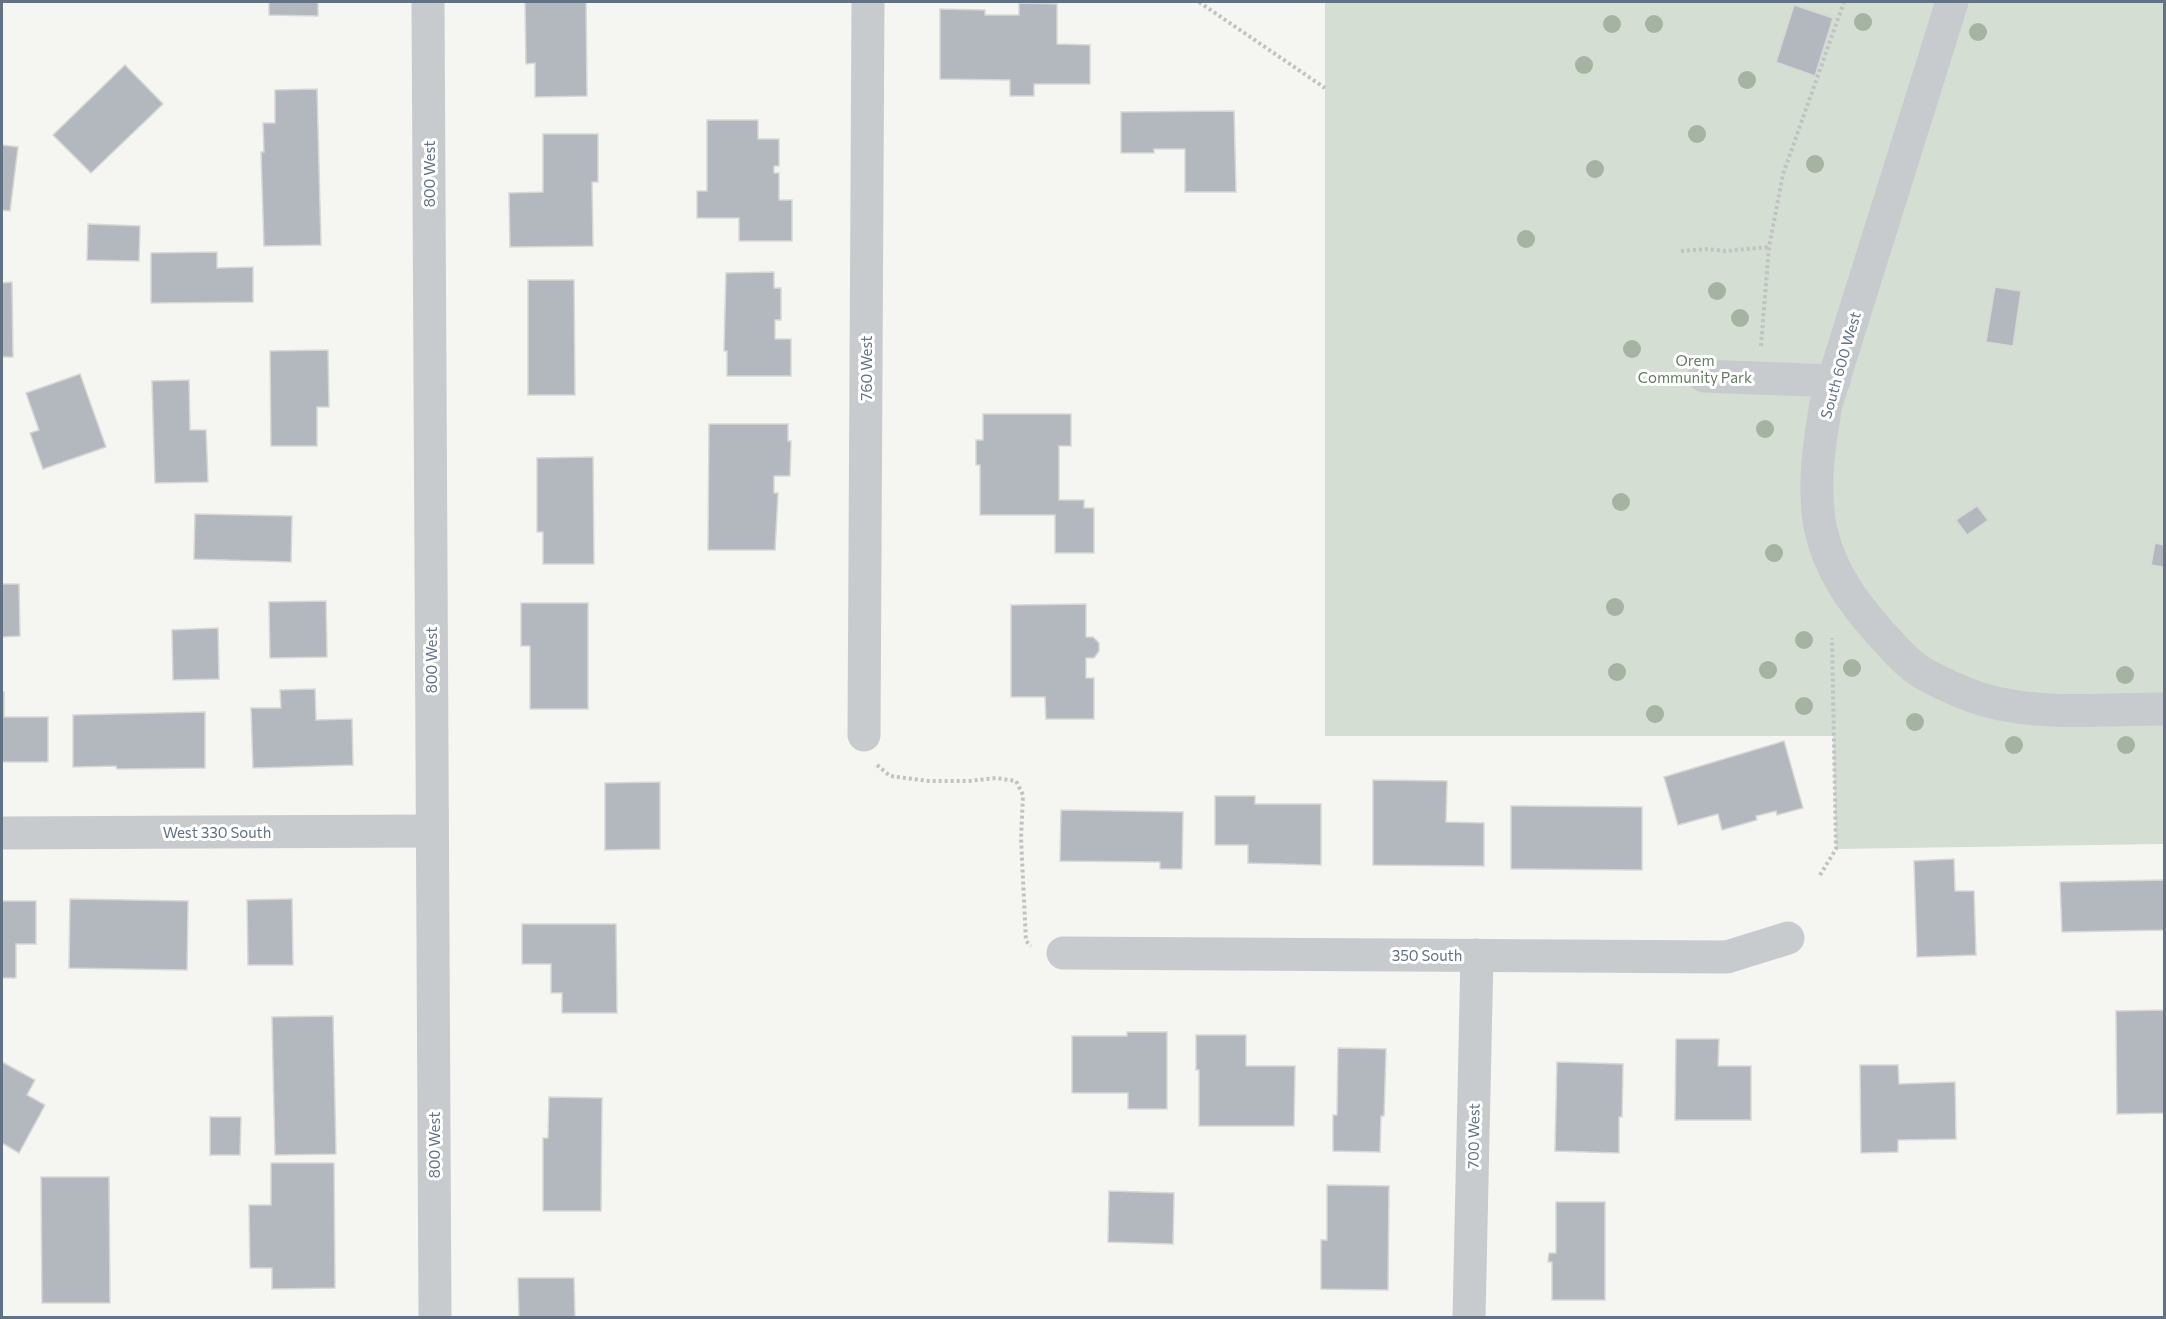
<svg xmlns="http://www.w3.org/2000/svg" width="2166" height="1319" viewBox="0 0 2166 1319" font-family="Commissioner,sans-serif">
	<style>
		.green { fill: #d5ded2 }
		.building { fill: #b2b8be; stroke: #d7d7d4; stroke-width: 1.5 }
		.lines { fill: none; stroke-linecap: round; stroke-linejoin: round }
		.path { stroke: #c0c2c4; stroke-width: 4; stroke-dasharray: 3 3; stroke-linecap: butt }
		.minor { stroke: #c8cbce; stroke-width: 33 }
		.tree { fill: #a5b3a2 }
		.labels { text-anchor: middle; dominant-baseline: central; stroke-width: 6; stroke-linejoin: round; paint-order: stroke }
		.street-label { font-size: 15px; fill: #627285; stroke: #fff }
		.park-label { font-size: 15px; fill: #647c61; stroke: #fff }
	</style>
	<rect width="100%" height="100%" fill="#f5f6f1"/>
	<path class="green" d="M1325,2H2164V844L1836,849L1833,736H1325Z"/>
	<g class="building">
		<path d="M269,2H318V16L269,15Z"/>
		<path d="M525,2H586L587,96L535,97V63L526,64Z"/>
		<path d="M1019,3L1057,4V44L1090,45V84H1034V96H1010V80L940,79V9L985,10V15H1019Z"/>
		<path d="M1794,5L1833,18L1815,76L1776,62Z"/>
		<path d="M125,65L163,104L91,173L53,135Z"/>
		<path d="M317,89L321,245L264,246L261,152H264L263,123H275V90Z"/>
		<path d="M1234,111L1236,192H1185V149H1154V153H1121V112Z"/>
		<path d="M707,120H758V139H779V166H774V173H779V200H792V241H739V218H697V191H707Z"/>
		<path d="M543,134H598V182H592L593,246L510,247L509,193L543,192Z"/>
		<path d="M2,145L18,147L10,211L2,210Z"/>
		<path d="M88,224L140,226L139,261L87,260Z"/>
		<path d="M217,252V268L253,267V302L151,303V253Z"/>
		<path d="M774,272V288H781V320H775V339H791V376H727V351H724L726,273Z"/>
		<path d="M528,280H574L575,395H528Z"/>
		<path d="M12,282L13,357H2V283Z"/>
		<path d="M1995,287L2021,291L2013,346L1986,342Z"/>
		<path d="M328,350L329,407H317V446H271L270,351Z"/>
		<path d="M80,374L106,447L43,469L30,433L39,430L26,393Z"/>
		<path d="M189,380L190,430H206L208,482L155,483L152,381Z"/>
		<path d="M983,414H1071V446H1059V500H1084V508H1094V553H1055V515H980V465H976V440H983Z"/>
		<path d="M709,424H788V441H791L790,476H774V493H778L775,550H708Z"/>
		<path d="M593,457L594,564H543V532H537V458Z"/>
		<path d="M1977,506L1988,520L1967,535L1956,520Z"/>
		<path d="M195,514L292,516L291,562L194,559Z"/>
		<path d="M2155,543L2164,545V567L2151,565Z"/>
		<path d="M2,584H19L20,636L2,637Z"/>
		<path d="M326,601L327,657L270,658L269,602Z"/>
		<path d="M521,603H588V709H530V646H521Z"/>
		<path d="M1086,604V637H1093L1099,643V651L1094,658H1086V678H1094V719H1046L1045,697H1011V605Z"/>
		<path d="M218,628L219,679L173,680L172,630Z"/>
		<path d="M315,689L316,720L352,719L353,765L253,768L251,708H281L280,690Z"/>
		<path d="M2,692H4V717H48V762H2Z"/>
		<path d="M205,712V768L117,769L116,766L73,767V715Z"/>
		<path d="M1784,741L1803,808L1777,815L1776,811L1756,816L1757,820L1722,830L1718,814L1678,825L1664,777Z"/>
		<path d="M1373,780L1447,781L1446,822L1484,823V866L1373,865Z"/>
		<path d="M660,782V849L605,850V783Z"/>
		<path d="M1215,796H1255V804H1321V865L1248,863V845H1215Z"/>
		<path d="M1511,806L1642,807V870L1511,869Z"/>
		<path d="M1061,810L1183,812L1182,869H1160V862L1060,861Z"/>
		<path d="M1954,859L1955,891H1974L1976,955L1917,957L1914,861Z"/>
		<path d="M2164,880V930L2062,932L2060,882Z"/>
		<path d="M70,899L188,901L187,970L69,968Z"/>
		<path d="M292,899L293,965H248L247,900Z"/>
		<path d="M2,901H36V944H16V978H2Z"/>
		<path d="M522,924H616L617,1013H562V993H551V964H522Z"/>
		<path d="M2164,1010V1113L2117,1114L2116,1011Z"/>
		<path d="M333,1016L336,1154L275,1155L272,1017Z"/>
		<path d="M1127,1032H1167V1109H1128V1093H1072V1036H1127Z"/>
		<path d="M1196,1035H1246V1066H1295L1294,1126H1199V1070H1196Z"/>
		<path d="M1676,1039H1719L1718,1066H1751V1120H1675Z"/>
		<path d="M1338,1048L1386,1049L1384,1116H1381L1380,1152L1333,1151V1115H1337Z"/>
		<path d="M2,1062L35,1080L27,1095L45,1105L19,1153L2,1143Z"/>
		<path d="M1557,1062L1623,1064L1622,1117H1619V1153L1555,1151Z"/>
		<path d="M1860,1065H1898L1899,1084L1955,1082L1956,1139L1898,1140V1152L1861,1153Z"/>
		<path d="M549,1097L602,1098L601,1211H543V1138H548Z"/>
		<path d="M210,1117H241L240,1155H210Z"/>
		<path d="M271,1163H334L335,1288L272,1289V1268H250L249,1205H271Z"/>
		<path d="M41,1177H109L110,1303H42Z"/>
		<path d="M1327,1185L1389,1186L1388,1290L1321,1289V1240H1327Z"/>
		<path d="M1109,1191L1174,1193L1173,1244L1108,1242Z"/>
		<path d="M1556,1202H1605V1300H1552V1262H1548L1549,1253H1556Z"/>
		<path d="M518,1278H574L575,1318H519Z"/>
	</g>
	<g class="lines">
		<g class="path">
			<path d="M1199,2L1325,88"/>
			<path d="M1681,251L1707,249L1725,251L1769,247"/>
			<path d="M1761,346L1769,247L1783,174L1844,2"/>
			<path d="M877,765L890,776L929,781H969L996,778L1016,781L1023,795L1021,838L1026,941L1031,946"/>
			<path d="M1820,875L1836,849L1832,638"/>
		</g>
		<g class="minor">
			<path d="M428,2L435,1318"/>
			<path d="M1952,2L1826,404C1819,445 1813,485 1820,526C1829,570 1853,603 1882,635C1892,646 1902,658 1914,667C1929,679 1969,696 1988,701C2043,716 2108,709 2164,709"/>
			<path d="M1704,376L1834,381"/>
			<path d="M864,735L868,2"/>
			<path d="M2,833L432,831"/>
			<path d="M1063,953L1727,957L1788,938"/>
			<path d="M1469,1318L1477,955"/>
		</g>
	</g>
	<g class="tree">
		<circle cx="1863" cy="22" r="9"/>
		<circle cx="1612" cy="24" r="9"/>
		<circle cx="1654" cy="24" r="9"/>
		<circle cx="1978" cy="32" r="9"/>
		<circle cx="1584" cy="65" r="9"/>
		<circle cx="1747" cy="80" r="9"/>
		<circle cx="1697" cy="134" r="9"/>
		<circle cx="1815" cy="164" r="9"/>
		<circle cx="1595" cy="169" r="9"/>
		<circle cx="1526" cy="239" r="9"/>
		<circle cx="1717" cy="291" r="9"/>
		<circle cx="1740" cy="318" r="9"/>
		<circle cx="1632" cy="349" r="9"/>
		<circle cx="1765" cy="429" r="9"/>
		<circle cx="1621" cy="502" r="9"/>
		<circle cx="1774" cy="553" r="9"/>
		<circle cx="1615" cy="607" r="9"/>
		<circle cx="1804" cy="640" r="9"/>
		<circle cx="1852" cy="668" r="9"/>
		<circle cx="1768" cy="670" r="9"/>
		<circle cx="1617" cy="672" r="9"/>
		<circle cx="2125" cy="675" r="9"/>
		<circle cx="1804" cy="706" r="9"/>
		<circle cx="1655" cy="714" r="9"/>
		<circle cx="1915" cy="722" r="9"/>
		<circle cx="2014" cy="745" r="9"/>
		<circle cx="2126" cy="745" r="9"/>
	</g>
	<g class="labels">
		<g class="street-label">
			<text transform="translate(429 174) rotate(-90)">800 West</text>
			<text transform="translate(1840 365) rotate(-74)">South 600 West</text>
			<text transform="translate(866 368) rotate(-90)">760 West</text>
			<text transform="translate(431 660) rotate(-90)">800 West</text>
			<text x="217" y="832">West 330 South</text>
			<text x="1427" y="955">350 South</text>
			<text transform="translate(1473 1136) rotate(-89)">700 West</text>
			<text transform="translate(434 1145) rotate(-90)">800 West</text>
		</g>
		<g class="park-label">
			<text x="1695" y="360">Orem<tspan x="1695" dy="17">Community Park</tspan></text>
		</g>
	</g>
	<rect width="2166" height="1319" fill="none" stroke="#627285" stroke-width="6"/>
</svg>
